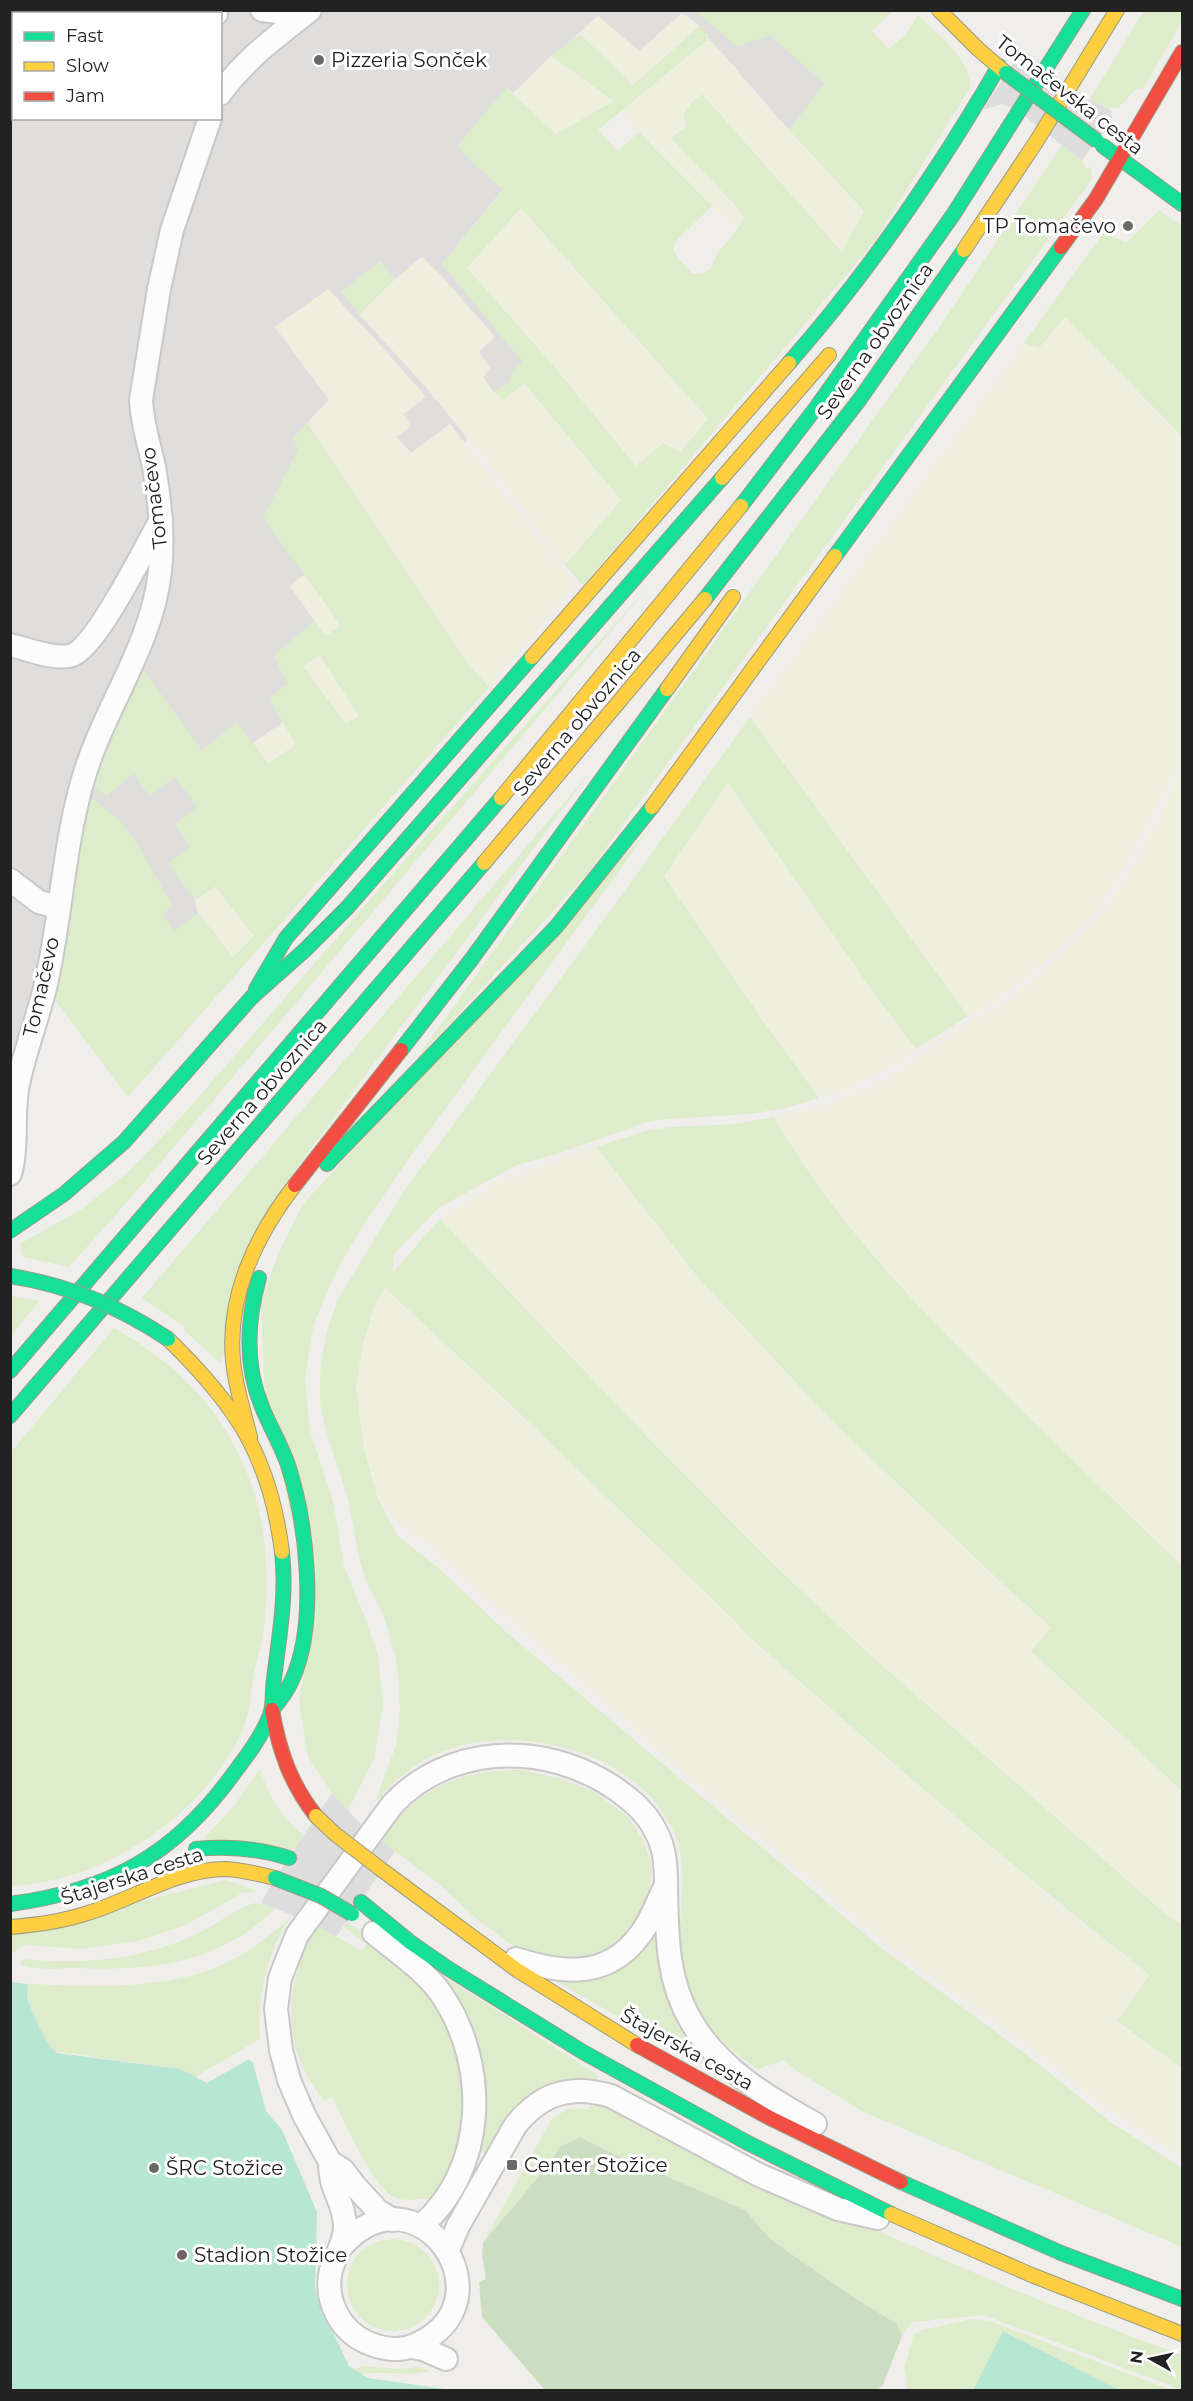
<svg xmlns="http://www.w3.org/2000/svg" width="1193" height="2401" viewBox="0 0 1193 2401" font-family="Montserrat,sans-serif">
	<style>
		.residential { fill: #dfdedc; fill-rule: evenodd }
		.farmland { fill: #efefdf }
		.grass { fill: #ddeccb; fill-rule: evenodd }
		.forest { fill: #cbdec1 }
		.pitch { fill: #b7e6d2 }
		.pier { fill: #dedddd }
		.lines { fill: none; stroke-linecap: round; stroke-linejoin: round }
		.street-casing { stroke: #c9c8c7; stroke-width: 26 }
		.fast-casing { stroke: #999a82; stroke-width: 16 }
		.slow-casing { stroke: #999a82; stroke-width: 16 }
		.jam-casing { stroke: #999a82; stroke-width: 16 }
		.street { stroke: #fdfcfc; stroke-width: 22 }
		.fast { stroke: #16e098; stroke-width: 14 }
		.slow { stroke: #ffcf43; stroke-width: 14 }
		.jam { stroke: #f24e42; stroke-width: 14 }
		.fast-bridge-casing { stroke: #999a82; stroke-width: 16; stroke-linecap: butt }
		.slow-bridge-casing { stroke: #999a82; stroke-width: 16; stroke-linecap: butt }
		.fast-bridge { stroke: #16e098; stroke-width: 14 }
		.slow-bridge { stroke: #ffcf43; stroke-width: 14 }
		.poi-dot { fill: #6a6968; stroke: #fff; stroke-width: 2 }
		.labels { text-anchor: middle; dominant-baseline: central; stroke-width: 6; stroke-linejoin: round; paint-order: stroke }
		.poi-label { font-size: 20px; fill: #222; stroke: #fff; text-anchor: start }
		.street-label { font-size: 20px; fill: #222; stroke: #fff }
	</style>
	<rect width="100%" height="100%" fill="#f0eeeb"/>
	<path class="residential" d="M11,11H758L902,155L865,211L789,130L709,39L707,33L639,51L598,16L513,93L507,88L458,145L470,160L503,189L442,264L523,362L428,493L214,946L39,982L11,1074ZM14,14H220V118H14Z"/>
	<g class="farmland">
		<path d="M682,13L700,26L633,85L580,34L598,16L639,51Z"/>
		<path d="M709,39L735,67L749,87L865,211L842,252L687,126L671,138L734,204L744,218L738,229L712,206L620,110L677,67Z"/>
		<path d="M551,56L614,100L556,135L513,93Z"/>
		<path d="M522,207L708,420L680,453L663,443L637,466L552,364L466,268Z"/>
		<path d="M422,257L441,275L495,337L479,352L490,368L483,377L494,392L504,400L524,383L621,500L565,565L485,459L423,384L359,314L395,279Z"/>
		<path d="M328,289L382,347L426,397L403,414L411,426L396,437L411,453L450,424L575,584L489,687L468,664L307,423L329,400L275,327Z"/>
		<path d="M1065,317L1182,436V757L1130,857L1100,907L1073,937L1035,970L994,1002L968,1016L750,717L1024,343L1039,348Z"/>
		<path d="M305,574L341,626L326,637L290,586Z"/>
		<path d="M320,655L359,716L345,724L303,666Z"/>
		<path d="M283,722L296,745L268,764L253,743Z"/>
		<path d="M1182,774V1566L1028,1418L942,1331L880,1264L834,1208L790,1145L774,1117L817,1108L853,1095L889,1077L969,1023L1010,999L1040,973L1109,907L1134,866Z"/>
		<path d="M728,782L868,985L916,1049L878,1074L848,1088L819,1098L766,1025L664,875Z"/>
		<path d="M215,886L254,936L233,957L198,913L195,900Z"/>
		<path d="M595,1147L700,1280L1004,1585L1052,1627L1031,1651L1182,1791V1925L1169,1917L877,1661L776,1567L656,1446L440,1219L499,1182Z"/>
		<path d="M384,1287L510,1404L737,1623L744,1632L1055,1901L1151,1976L1117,2021L1182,2068V2158L1102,2105L1040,2055L885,1942L651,1745L644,1736L507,1617L427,1542L400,1525L378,1499L364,1449L356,1386L362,1348L374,1307Z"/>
	</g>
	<g class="grass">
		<path d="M696,11H893L872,31L889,49L906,34L918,15C937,34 971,58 970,88L874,242L583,586L565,565L621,500L524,383L504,400L494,392L511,380V373L523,362L442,264L503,190L470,160L458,145L506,88L556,134L614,101L551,56L580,34L633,85L700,26L709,39L598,130L618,151L639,132L712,206L676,241L673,249L680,261L693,274C718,272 709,263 720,250C729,239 737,231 744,218L734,204L671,138L687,126L683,115L692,102L702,94L842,252L864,211L789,130L824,84L770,35L737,47ZM521,208L708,419L680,452L663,443L636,466L552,364L467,268Z"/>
		<path d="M1144,11H1182V21L1143,89L1137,88L1118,108H1104L1089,100Z"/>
		<path d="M1062,145L1082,160L1086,168L1091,167L1092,179L588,873L414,1062L942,323Z"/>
		<path d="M1159,210L1182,226V436L1065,317L1039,348L1024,343L1104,232L1126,243Z"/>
		<path d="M380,261L395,279L359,314L341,292Z"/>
		<path d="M307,423L468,664L489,687L128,1097L53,997L85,798H92L120,821L134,839L172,904L163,915L175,931L198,913L233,957L254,936L215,886L195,900L168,864L190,846L175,824L197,807L176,777L149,796L134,773L107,796L93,786L92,780L140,665L202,750L237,722L268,764L296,745L269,698L288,683L273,656L315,621L326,636L341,625L263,518L298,449L293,438ZM320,655L359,716L346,724L303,666Z"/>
		<path d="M656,578L128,1201L69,1267L23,1257L20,1244L82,1209L127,1173L183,1115L381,887Z"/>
		<path d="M750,717L968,1016L916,1049L868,985L728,783L664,876L766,1025L819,1098L786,1108L751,1114L666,1119L644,1123L560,1153L517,1165L440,1207L394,1254L393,1272L440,1219L656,1446L776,1567L877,1661L1169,1917L1182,1925V2068L1117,2021L1150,1975C1010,1866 877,1750 744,1632L737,1623L510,1404L385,1288L374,1307L362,1348L356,1386L364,1449L378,1499L398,1536L442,1571L505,1631L879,1946L1039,2064L1109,2121L1182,2168V2247L864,2112L800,2073L784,2060L758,2069C703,2034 679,1991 680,1925C681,1895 687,1864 675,1835C642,1753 521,1721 443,1751C415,1762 395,1780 375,1802L396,1745L400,1711L398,1674L395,1655L383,1614L366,1581L359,1558L348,1499L324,1424L320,1402V1380L321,1362L327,1331L338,1299L402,1194L600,925Z"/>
		<path d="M591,771L281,1189L220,1363L184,1330L185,1327L142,1298Z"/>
		<path d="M651,827L408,1160L364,1224L338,1268L314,1323L305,1378L310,1430L333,1501L344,1566L365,1617L378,1655L383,1704L374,1759L348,1811L332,1793L308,1757L299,1703L312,1612L265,1397L261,1303L278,1254L303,1204Z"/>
		<path d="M774,1117C828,1212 904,1293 981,1370C1047,1436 1115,1501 1182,1566V1791L1031,1651L1051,1627L1004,1585L832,1421L700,1280L596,1147L645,1131L671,1127L736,1124Z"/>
		<path d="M11,1296L39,1301L11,1336L10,1296Z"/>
		<path d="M114,1328C168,1359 209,1395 237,1451C267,1509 272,1577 262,1641C259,1654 255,1667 253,1680C250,1696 250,1714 243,1729C205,1815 104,1882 11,1886V1452Z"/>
		<path d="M260,1769C270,1799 280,1814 303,1836L293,1850L203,1839L233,1807Z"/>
		<path d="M522,1770L558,1778L592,1791L627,1816L644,1841L652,1870L647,1903L643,1917L612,1950L577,1963L523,1952L480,1922L440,1885L378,1839C420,1789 456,1770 522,1770Z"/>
		<path d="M226,1880L258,1891L242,1893L186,1925L138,1941L81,1949L24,1945L11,1954V1934Z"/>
		<path d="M255,1903L278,1907C264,1918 252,1930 237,1938C188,1968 132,1970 76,1968C60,1968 36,1971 21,1965V1961L24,1959C83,1965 140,1960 195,1935C215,1926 233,1909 255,1903Z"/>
		<path d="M290,1918C266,1955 257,1995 260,2039L195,2077L180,2069L53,2051C40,2038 27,2002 28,1984C91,1986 160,1991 219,1966C246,1955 268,1937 290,1918Z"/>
		<path d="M347,1922L386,1951L437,2001L461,2057L467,2127L437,2201C423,2195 411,2203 396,2198C373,2189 344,2120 332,2097L324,2101C317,2091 309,2081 304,2069C281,2024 291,1968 317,1926L362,1951L367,1944L344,1927Z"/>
		<path d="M656,1924L660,1947L745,2089L552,1979Z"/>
		<path d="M440,1974L598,2075L596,2083L503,2124L486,2154L477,2150Z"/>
		<path d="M592,2098C786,2190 980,2282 1182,2355V2390L984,2315L912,2322L902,2336L897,2324L850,2295L770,2239L745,2210L605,2150L580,2137L560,2147L543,2171L483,2243L551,2120L567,2109H589Z"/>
		<circle cx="393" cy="2285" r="46"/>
		<path d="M972,2319L990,2321L1171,2390H1119L1004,2331L973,2390H908L904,2369L914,2334L923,2330Z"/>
		<path d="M362,2366L399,2369L420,2367L429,2371C406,2378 383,2369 359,2375L353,2370Z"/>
	</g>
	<path class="forest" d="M580,2137L605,2150L745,2210L770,2239L850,2295L897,2324L902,2336L883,2385L877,2390H545L482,2317L479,2282L486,2279L482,2255L483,2243L543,2171L560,2147Z"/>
	<g class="pitch">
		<path d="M11,1982L28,1984C28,1989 27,1994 28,1999C31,2011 47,2048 57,2053L180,2069L207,2083L249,2059L253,2063L266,2111L282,2130L317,2212L315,2288L320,2305L349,2366L368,2378L452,2390H11Z"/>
		<path d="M1003,2331L1119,2390H973Z"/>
	</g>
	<g class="pier">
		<path d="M1022,49L1084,97L1111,110L1112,121L1082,160L1015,109L1002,104L983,110Z"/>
		<path d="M332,1793L363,1827L395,1851L336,1937L305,1920L261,1903L275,1878Z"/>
	</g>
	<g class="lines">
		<defs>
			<g id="street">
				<path d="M216,10V14"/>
				<path d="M262,10L304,15"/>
				<path d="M220,94C245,59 277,36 310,10"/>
				<path d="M10,645C28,649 51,659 69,656C95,652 146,545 161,520"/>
				<path d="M10,880L39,902L58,907"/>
				<path d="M10,1174C18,1146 12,1113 18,1084C25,1051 37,1020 45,988C61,920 63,850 82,783C102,710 152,647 160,571C164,536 160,501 154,467C149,444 142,423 141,400L159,289L172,230L210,118"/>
				<path d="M374,1933C395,1950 427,1972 442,1995C489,2065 487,2169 421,2226"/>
				<path d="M516,1959C568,1976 614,1978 646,1926C653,1914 658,1901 664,1889"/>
				<path d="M330,2162C329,2189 345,2202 345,2227C345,2243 335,2256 331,2270C324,2300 340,2330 366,2342C381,2349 400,2352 415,2345C516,2301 416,2160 341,2247"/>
				<path d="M393,2220L378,2211L355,2186L343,2170L330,2162L304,2115L289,2080L281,2050L276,2009L280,1978L297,1935L392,1805C425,1769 475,1752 523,1756C554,1758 587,1770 613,1787C630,1799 647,1812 656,1832C665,1848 666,1866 666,1885C667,1932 666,1979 691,2021C718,2068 768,2098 815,2124"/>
				<path d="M448,2250L458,2226L515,2126C541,2093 571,2084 611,2096L759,2175L838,2209L878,2218"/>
				<path d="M411,2347L423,2349L446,2359"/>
			</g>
			<g id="fast">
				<path d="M1103,146L1182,204"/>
				<path d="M789,363C869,272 938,171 999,66"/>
				<path d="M741,506L818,405L953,215L1083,10"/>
				<path d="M835,556L1061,247"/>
				<path d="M705,599L860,399L964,250"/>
				<path d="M256,989L286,938L532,657"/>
				<path d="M252,997L305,950L347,908L722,478"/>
				<path d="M401,1050L471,960L667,689"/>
				<path d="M327,1164L556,927L652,807"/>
				<path d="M10,1231L64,1194L124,1142L252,997"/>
				<path d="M259,1278C247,1320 245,1366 262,1407C270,1427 281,1445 288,1465C307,1524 318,1623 292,1680C287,1691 280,1701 272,1710"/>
				<path d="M10,1371L501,798"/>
				<path d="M10,1416L484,863"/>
				<path d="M196,1849C228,1846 258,1848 289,1858"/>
				<path d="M361,1902L410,1942L449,1969L583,2052L746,2142L891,2214"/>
				<path d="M10,1904C109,1891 175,1855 234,1773C247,1756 262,1736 270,1715C274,1704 272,1691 274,1679C279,1637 287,1595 282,1552"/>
				<path d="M901,2182L1061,2253L1182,2299"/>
			</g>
			<g id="slow">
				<path d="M939,10L978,49L1006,73"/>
				<path d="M964,250L1036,142L1117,10"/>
				<path d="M722,478L829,355"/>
				<path d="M532,657L789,363"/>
				<path d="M667,689L733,597"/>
				<path d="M501,798L741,506"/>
				<path d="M652,807L835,556"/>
				<path d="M484,863L705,599"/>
				<path d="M168,1339C236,1405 270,1456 282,1552"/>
				<path d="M250,1437C244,1412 235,1386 233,1360C227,1296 256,1235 295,1185"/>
				<path d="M382,1870L517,1970L637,2045"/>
				<path d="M10,1927C37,1925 65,1921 91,1912C135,1898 178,1869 226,1869C243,1870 259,1874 275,1878"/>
				<path d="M891,2214L1034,2276L1182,2334"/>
			</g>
			<g id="jam">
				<path d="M1061,247L1096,199L1182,52"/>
				<path d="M295,1185L401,1050"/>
				<path d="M272,1710C279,1750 290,1783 316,1816"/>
				<path d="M637,2045L768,2117L901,2182"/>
			</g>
		</defs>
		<use href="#street" class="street-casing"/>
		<use href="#fast" class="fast-casing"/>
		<use href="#slow" class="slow-casing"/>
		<use href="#jam" class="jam-casing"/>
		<use href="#street" class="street"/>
		<use href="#fast" class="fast"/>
		<use href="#slow" class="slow"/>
		<use href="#jam" class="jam"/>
		<defs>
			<g id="fast-bridge">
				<path d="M1006,73L1097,141"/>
				<path d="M10,1276C69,1285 119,1306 168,1339"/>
				<path d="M275,1878L321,1896L352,1914"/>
			</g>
			<path id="slow-bridge" d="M316,1816L335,1834L382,1870"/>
		</defs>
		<use href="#fast-bridge" class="fast-bridge-casing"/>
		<use href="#slow-bridge" class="slow-bridge-casing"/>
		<use href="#fast-bridge" class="fast-bridge"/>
		<use href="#slow-bridge" class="slow-bridge"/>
	</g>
	<g class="poi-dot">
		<circle cx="319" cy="60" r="6"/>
		<circle cx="1128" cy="226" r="6"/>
		<rect x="506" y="2159" width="12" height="12" rx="3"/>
		<circle cx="154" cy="2168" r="6"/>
		<circle cx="182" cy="2255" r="6"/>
	</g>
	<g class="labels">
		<g class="poi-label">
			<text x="331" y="60">Pizzeria Sonček</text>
			<text x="1116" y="226" text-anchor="end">TP Tomačevo</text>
			<text x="524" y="2165">Center Stožice</text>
			<text x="166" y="2168">ŠRC Stožice</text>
			<text x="194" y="2255">Stadion Stožice</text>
		</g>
		<g class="street-label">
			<text transform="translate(1070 95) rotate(38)">Tomačevska cesta</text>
			<text transform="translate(875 341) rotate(-55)">Severna obvoznica</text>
			<text transform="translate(154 498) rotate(-97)">Tomačevo</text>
			<text transform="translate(577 722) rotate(-50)">Severna obvoznica</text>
			<text transform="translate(41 987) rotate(-77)">Tomačevo</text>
			<text transform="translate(262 1092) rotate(-49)">Severna obvoznica</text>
			<text transform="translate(132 1876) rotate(-18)">Štajerska cesta</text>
			<text transform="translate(687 2049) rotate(29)">Štajerska cesta</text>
		</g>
	</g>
	<rect width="1193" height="2401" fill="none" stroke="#222222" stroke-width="24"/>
	<rect x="12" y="12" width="210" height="108" fill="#ffffff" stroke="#a7a7a7" stroke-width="1.5"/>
	<rect x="24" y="32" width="30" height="9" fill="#16e098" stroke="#a7a7a7" stroke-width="1.5"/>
	<text x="66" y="42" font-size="18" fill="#222222">Fast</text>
	<rect x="24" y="62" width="30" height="9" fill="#ffcf43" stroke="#a7a7a7" stroke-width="1.5"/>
	<text x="66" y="72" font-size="18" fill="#222222">Slow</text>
	<rect x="24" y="92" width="30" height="9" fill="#f24e42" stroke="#a7a7a7" stroke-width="1.5"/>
	<text x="66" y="102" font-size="18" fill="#222222">Jam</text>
	<g transform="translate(1151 2359) rotate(278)" stroke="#ffffff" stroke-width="4.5" paint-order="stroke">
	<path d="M0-4.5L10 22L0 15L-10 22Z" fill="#222222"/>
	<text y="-9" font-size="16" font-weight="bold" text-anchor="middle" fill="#222222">N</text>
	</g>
</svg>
